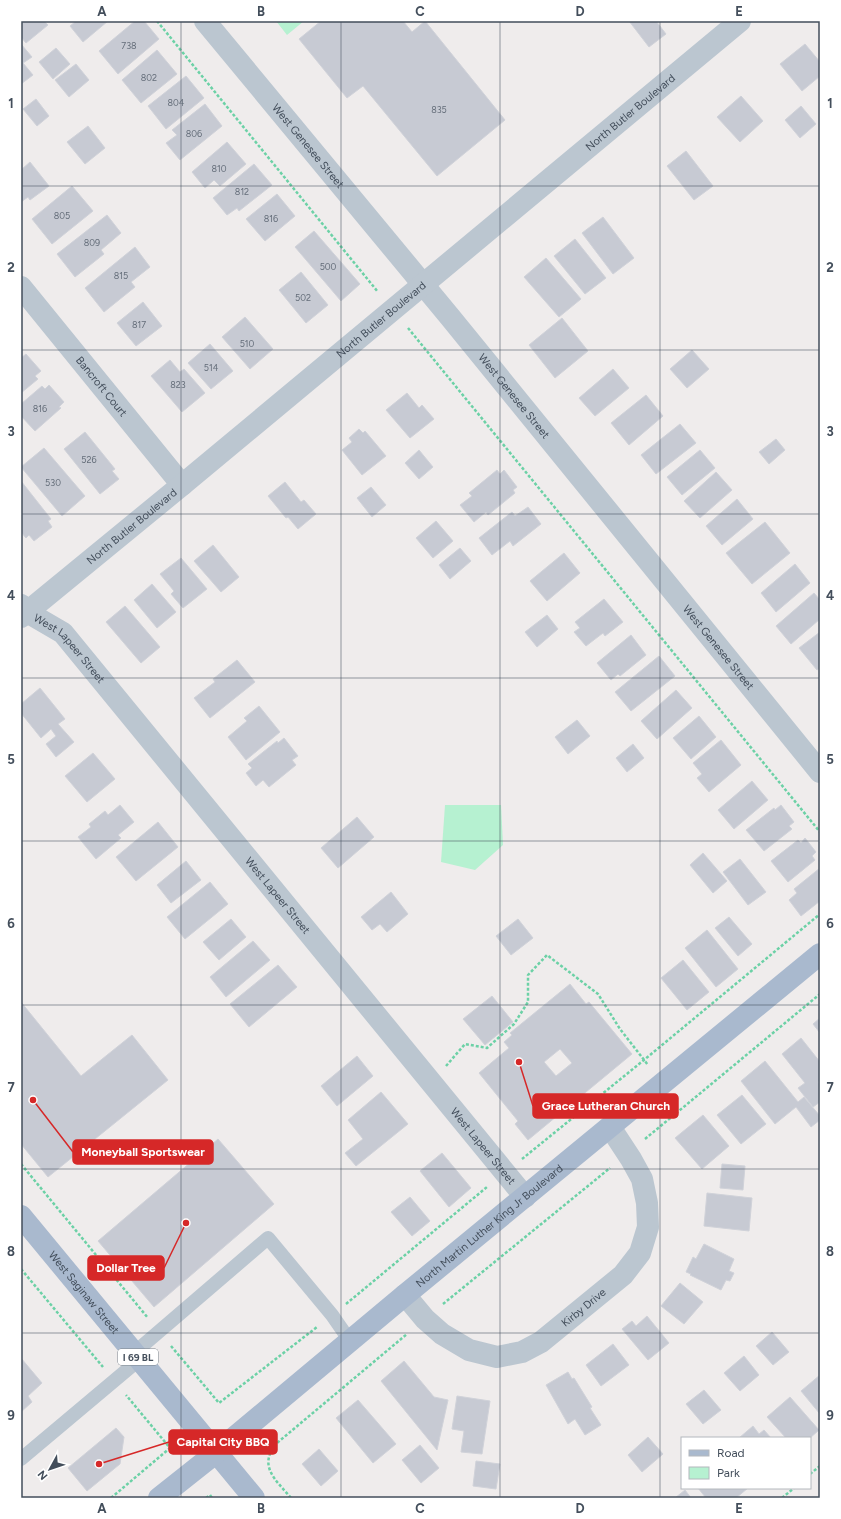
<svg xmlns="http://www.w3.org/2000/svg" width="841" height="1519" viewBox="0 0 841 1519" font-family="Figtree,sans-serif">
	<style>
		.green { fill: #b6f1d1 }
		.building { fill: #c7cad3; stroke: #d0d2d9; fill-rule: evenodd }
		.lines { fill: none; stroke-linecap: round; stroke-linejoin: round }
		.path { stroke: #6cd1a6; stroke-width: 2.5; stroke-dasharray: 3 2; stroke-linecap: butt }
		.service { stroke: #bbc6d0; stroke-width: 14 }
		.minor { stroke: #bbc6d0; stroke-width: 22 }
		.primary { stroke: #a9b9ce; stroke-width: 22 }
		.grid { fill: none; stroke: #434e5b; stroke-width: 1; stroke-opacity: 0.55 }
		.labels { text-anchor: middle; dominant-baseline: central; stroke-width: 4; stroke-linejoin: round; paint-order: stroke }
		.number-label { font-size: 9px; fill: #646d79 }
		.shield { fill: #fff; stroke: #7b838c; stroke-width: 1 }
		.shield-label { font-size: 10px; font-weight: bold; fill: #434e5b }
		.street-label { font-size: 11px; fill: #434e5b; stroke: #fff }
		.leader { fill: none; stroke: #d62828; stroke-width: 1.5 }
		.callout-dot { fill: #d62828; stroke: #fff; stroke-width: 1.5 }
		.callout { fill: #d62828; stroke: #d62828; stroke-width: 1.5 }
		.callout-label { font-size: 12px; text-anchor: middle; font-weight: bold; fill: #fff }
		.neatline { fill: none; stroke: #434e5b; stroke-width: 1.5 }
		.grid-label { font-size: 13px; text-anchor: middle; font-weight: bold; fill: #434e5b }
	</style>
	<rect width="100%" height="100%" fill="#efecec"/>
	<g class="green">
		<path d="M276,21H304L287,35Z"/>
		<path d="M445,805H501L503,845L475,870L441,862Z"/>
	</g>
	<g class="building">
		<path d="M21,21H44L48,25L26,43L21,37Z"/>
		<path d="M74,21H108L83,42L70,26L75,22Z"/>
		<path d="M135,21H144L159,39L118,74L99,51Z"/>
		<path d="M321,21H403L412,32L425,21L505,120L437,176L363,86L347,98L299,39Z"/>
		<path d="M629,21H656L666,34L649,47Z"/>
		<path d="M21,44L32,57L23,63L33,75L21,84Z"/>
		<path d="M805,44L820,62V76L802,91L780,64Z"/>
		<path d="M56,48L70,64L53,79L39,62Z"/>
		<path d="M157,50L177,74L141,103L122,80Z"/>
		<path d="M76,64L89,80L69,97L55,80Z"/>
		<path d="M186,76L204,98L166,129L148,106Z"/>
		<path d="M741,96L763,121L740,142L717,117Z"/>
		<path d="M36,99L49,116L37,126L23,109Z"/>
		<path d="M205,104L222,126L180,160L166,143L177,135L172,130Z"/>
		<path d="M801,106L816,124L800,138L785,120Z"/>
		<path d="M88,126L105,148L85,164L67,142Z"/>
		<path d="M227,142L246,164L220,186L214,180L205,188L192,172Z"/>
		<path d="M686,151L713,186L694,200L667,166Z"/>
		<path d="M30,162L49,186L30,200L28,197L21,202V170Z"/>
		<path d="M254,164L272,185L239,211L237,208L227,215L213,198Z"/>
		<path d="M72,186L93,211L52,244L32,219Z"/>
		<path d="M277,194L295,216L265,241L246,219Z"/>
		<path d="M107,215L121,233L101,250L104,254L75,277L57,254Z"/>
		<path d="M603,217L634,258L613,274L582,233Z"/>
		<path d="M314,231L360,284L341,301L295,247Z"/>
		<path d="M575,239L606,278L585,294L554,256Z"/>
		<path d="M135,247L150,267L131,282L135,287L104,312L85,288Z"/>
		<path d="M546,258L581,299L559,317L524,277Z"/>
		<path d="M301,272L328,305L306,323L279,290Z"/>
		<path d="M143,302L162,326L136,346L117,323Z"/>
		<path d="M245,317L273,349L250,369L222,337Z"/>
		<path d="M562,318L588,351L555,378L529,345Z"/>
		<path d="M210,344L233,371L211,389L188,363Z"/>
		<path d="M692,350L709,369L687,388L670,369Z"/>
		<path d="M26,354L41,371L35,376L38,379L21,393V358Z"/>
		<path d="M170,360L180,372L184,369L205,393L182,412L151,376Z"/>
		<path d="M613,369L629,388L595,416L579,398Z"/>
		<path d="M49,385L64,402L59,407L61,408L35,431L21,416V404L42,386L45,389Z"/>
		<path d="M407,393L419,408L422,405L434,419L410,438L386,410Z"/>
		<path d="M646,395L663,416L629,445L611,423Z"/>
		<path d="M680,424L696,443L656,474L641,455Z"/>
		<path d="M359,429L363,433L365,431L386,456L362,475L342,450L352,442L349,438Z"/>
		<path d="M85,432L115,469L112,471L119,479L100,494L64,449Z"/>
		<path d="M776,439L785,450L769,464L759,452Z"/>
		<path d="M44,448L85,496L62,516L21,467Z"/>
		<path d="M419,450L433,467L419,479L405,463Z"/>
		<path d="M700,450L715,468L682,495L667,477Z"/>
		<path d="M497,470L500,474L504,470L517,487L513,490L515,493L488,515L486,512L474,522L460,505L472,496L469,493Z"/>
		<path d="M716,472L732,490L700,518L684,501Z"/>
		<path d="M21,481L51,519L48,521L52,527L34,541L29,535L26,538L21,532Z"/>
		<path d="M285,482L301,502L304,500L316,514L298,529L288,517L286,518L268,496Z"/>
		<path d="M371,487L386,505L372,517L357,498Z"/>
		<path d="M737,499L753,519L722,545L706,526Z"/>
		<path d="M528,507L541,524L513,546L510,541L492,555L479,538L512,512L515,516Z"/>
		<path d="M436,521L453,541L433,558L416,538Z"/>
		<path d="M765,522L790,553L752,584L726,553Z"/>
		<path d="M213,545L239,577L221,592L194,561Z"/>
		<path d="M460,548L471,561L450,579L439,565Z"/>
		<path d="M564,553L580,573L547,601L530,581Z"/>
		<path d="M181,558L207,589L183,608L171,594L174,591L160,574Z"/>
		<path d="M795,564L810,583L776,612L761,593Z"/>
		<path d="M152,584L176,612L157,628L134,600Z"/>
		<path d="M814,593L820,600V619L791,644L776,626Z"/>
		<path d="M604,599L623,622L605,636L603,633L586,646L574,632L580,628L575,622Z"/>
		<path d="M125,606L160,647L141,663L106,622Z"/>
		<path d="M547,615L558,629L537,647L525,632Z"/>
		<path d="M820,632V668L817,670L799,648Z"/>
		<path d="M631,635L646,655L620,676L618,674L611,680L597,663Z"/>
		<path d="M659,656L675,676L631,711L615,692Z"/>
		<path d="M237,660L255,682L210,718L194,698L215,682L213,679Z"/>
		<path d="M40,688L65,719L58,724L74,742L56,757L46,744L56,736L51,729L41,738L21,713V704Z"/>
		<path d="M676,690L692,708L657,739L641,721Z"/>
		<path d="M259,706L280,732L246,760L228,737L247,721L244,718Z"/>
		<path d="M699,716L716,737L691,759L673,738Z"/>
		<path d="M577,720L590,736L568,754L555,737Z"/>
		<path d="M284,738L298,756L292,760L296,765L269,787L263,780L256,786L246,773L252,768L248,764L277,741L278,743Z"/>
		<path d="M721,740L741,765L709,792L697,778L702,774L693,763Z"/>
		<path d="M633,744L644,758L627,772L616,758Z"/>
		<path d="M93,753L115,779L87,802L65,776Z"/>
		<path d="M752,781L768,800L734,829L718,810Z"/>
		<path d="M120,805L134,822L118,835L121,838L96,859L78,837L91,827L89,824L105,811L108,815Z"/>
		<path d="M781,805L794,822L789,826L792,829L764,851L746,830L774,808L775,810Z"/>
		<path d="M357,817L374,837L338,868L321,848Z"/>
		<path d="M158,822L178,847L136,881L116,857Z"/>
		<path d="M805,838L816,852L812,856L815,860L788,882L771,861L798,840L801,843Z"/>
		<path d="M703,853L727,881L713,893L690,865Z"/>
		<path d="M740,859L766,892L748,905L723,872Z"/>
		<path d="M186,861L201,880L171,903L157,885Z"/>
		<path d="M820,868V901L801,916L789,900L797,893L794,889Z"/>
		<path d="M210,882L228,904L185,939L167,917Z"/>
		<path d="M391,892L408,914L387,932L380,924L372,930L361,917Z"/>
		<path d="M729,917L752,944L738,956L715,928Z"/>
		<path d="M231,919L246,937L219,960L203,942Z"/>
		<path d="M518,919L533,938L511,955L496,936Z"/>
		<path d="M707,930L738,969L716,987L685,948Z"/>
		<path d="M253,941L270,960L226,997L210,977Z"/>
		<path d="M683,960L709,992L687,1010L661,978Z"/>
		<path d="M278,965L297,987L249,1027L230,1004Z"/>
		<path d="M570,984L586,1004L589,1002L632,1054L528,1140L515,1124L518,1121L479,1073L509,1048L504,1042L512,1035L510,1033ZM560,1049L572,1063L556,1076L544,1062Z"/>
		<path d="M492,996L513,1022L485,1045L463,1019Z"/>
		<path d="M21,1002L81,1076L132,1035L168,1080L48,1177L21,1144Z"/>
		<path d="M820,1018V1033L813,1024Z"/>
		<path d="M801,1038L820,1062V1080L818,1082L820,1085V1102L813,1107L798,1088L805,1083L782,1054Z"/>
		<path d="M357,1056L373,1076L337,1106L321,1086Z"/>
		<path d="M765,1061L798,1102L804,1097L820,1116V1120L811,1127L796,1107L775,1124L741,1081Z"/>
		<path d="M381,1092L408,1124L356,1166L345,1153L363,1139L348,1120Z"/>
		<path d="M742,1095L766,1124L741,1144L717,1115Z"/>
		<path d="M703,1115L729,1146L702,1169L675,1138Z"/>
		<path d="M218,1139L274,1204L154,1307L98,1241Z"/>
		<path d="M442,1153L471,1188L449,1207L420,1171Z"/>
		<path d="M722,1164L745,1166L743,1190L720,1188Z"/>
		<path d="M707,1193L752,1198L749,1231L704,1226Z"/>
		<path d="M410,1197L430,1221L412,1236L391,1212Z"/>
		<path d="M704,1244L734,1259L729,1271L734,1273L730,1281L726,1280L721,1290L690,1275L691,1274L686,1272L693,1257L696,1259Z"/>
		<path d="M680,1283L703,1302L684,1324L661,1306Z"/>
		<path d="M647,1316L669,1343L648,1360L622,1329L632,1321L636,1326Z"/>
		<path d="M772,1332L789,1352L773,1365L756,1346Z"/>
		<path d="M613,1344L629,1365L601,1386L586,1365Z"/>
		<path d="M744,1356L759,1375L740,1391L724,1373Z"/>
		<path d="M21,1358L42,1383L28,1396L32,1402L21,1412Z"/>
		<path d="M404,1361L434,1397L448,1400L437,1450L381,1381Z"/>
		<path d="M568,1372L572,1379L574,1378L592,1407L590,1408L601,1425L585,1435L575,1419L568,1424L546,1385Z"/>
		<path d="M820,1375V1414L801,1391Z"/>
		<path d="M704,1390L721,1410L703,1424L686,1404Z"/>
		<path d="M457,1396L490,1401L482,1454L461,1452L464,1431L452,1429Z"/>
		<path d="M790,1397L819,1430L810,1438H786L767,1417Z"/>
		<path d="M358,1400L396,1444L373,1463L336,1418Z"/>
		<path d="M753,1426L759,1434L764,1430L771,1438H739Z"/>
		<path d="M116,1428L124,1437L120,1464L87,1491L68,1468Z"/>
		<path d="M648,1437L663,1454L642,1472L628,1455Z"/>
		<path d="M420,1445L439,1468L421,1483L402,1460Z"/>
		<path d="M319,1449L338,1471L321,1486L302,1464Z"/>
		<path d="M476,1461L500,1464L496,1489L473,1486Z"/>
		<path d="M698,1488H748L736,1498H706Z"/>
		<path d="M685,1490L691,1498H675Z"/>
	</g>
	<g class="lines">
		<g class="path">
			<path d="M157,21L378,292"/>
			<path d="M408,328L820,832"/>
			<path d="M446,1066L465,1044L487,1048L514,1024L528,1002V975L547,955L598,994L620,1029L648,1065"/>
			<path d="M645,1139L820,994"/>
			<path d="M522,1159L644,1060L820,914"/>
			<path d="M21,1164L148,1318"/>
			<path d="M21,1269L103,1367"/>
			<path d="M346,1304L487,1187"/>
			<path d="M443,1304L610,1168"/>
			<path d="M171,1346L219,1403L317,1327"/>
			<path d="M810,1474L820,1466"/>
			<path d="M111,1498L170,1448L126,1395"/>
			<path d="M206,1498L210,1495L212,1498"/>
			<path d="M291,1498C276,1480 257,1466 277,1443L407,1334"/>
			<path d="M782,1498L794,1488"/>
		</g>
		<g class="service">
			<path d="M134,1353L268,1238L332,1315L350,1341"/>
			<path d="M21,1459L140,1359"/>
		</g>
		<g class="minor">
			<path id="s1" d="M205,21L450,317L820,772"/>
			<path id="s2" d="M21,287L182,485"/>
			<path id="s3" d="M21,605L27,612L63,633L525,1197"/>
			<path id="s4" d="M21,617L182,485L740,21"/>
			<path id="s5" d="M405,1295L425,1319L442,1334L469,1350L497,1357L522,1352L541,1342L623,1275L640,1253L648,1227L647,1203L642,1179L631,1159L610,1127"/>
		</g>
		<g class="primary">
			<path id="s6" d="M21,1216L254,1498"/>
			<path id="s7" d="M159,1498L217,1452L405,1295L820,954"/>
		</g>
	</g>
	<path class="grid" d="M181,21V1498M341,21V1498M500,21V1498M660,21V1498M21,186H820M21,350H820M21,514H820M21,678H820M21,841H820M21,1005H820M21,1169H820M21,1333H820"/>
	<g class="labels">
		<g class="number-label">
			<text x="129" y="45">738</text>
			<text x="149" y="77">802</text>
			<text x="176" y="102">804</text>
			<text x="439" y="109">835</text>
			<text x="194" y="133">806</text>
			<text x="219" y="168">810</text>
			<text x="242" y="191">812</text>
			<text x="62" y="215">805</text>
			<text x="271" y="218">816</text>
			<text x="92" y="242">809</text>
			<text x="328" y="266">500</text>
			<text x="121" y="275">815</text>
			<text x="303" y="297">502</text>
			<text x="139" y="324">817</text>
			<text x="247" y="343">510</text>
			<text x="211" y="367">514</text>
			<text x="178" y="384">823</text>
			<text x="40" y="408">816</text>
			<text x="89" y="459">526</text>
			<text x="53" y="482">530</text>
		</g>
		<rect class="shield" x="118" y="1349" width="40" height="16" rx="3"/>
		<g class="shield-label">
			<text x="138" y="1357">I 69 BL</text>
		</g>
		<g class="street-label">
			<text stroke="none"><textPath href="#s4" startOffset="791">North Butler Boulevard</textPath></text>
			<text stroke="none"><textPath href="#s1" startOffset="162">West Genesee Street</textPath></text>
			<text stroke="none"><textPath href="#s4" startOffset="467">North Butler Boulevard</textPath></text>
			<text stroke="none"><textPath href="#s2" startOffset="128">Bancroft Court</textPath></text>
			<text stroke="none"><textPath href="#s1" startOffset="486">West Genesee Street</textPath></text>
			<text stroke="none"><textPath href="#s4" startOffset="143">North Butler Boulevard</textPath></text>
			<text stroke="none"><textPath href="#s1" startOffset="810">West Genesee Street</textPath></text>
			<text stroke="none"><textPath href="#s3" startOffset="66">West Lapeer Street</textPath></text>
			<text stroke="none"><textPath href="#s3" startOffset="390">West Lapeer Street</textPath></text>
			<text stroke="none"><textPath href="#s3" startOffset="714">West Lapeer Street</textPath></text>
			<text stroke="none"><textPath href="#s7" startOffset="428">North Martin Luther King Jr Boulevard</textPath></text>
			<text stroke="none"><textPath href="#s6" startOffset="99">West Saginaw Street</textPath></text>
			<text stroke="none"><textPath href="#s5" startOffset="216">Kirby Drive</textPath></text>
		</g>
	</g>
	<path class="leader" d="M519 1062L533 1106M33 1100L73 1152M186 1223L164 1268M99 1464L169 1442"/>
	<g class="callout-dot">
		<circle cx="519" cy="1062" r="4"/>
		<circle cx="33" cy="1100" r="4"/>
		<circle cx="186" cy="1223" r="4"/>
		<circle cx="99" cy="1464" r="4"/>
	</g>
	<g class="callout">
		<rect x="533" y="1094" width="145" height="24" rx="4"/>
		<rect x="73" y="1140" width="140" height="24" rx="4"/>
		<rect x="88" y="1256" width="76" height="24" rx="4"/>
		<rect x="169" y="1430" width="108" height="24" rx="4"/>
	</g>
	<g class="callout-label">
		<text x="606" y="1110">Grace Lutheran Church</text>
		<text x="143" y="1156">Moneyball Sportswear</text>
		<text x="126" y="1272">Dollar Tree</text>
		<text x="223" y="1446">Capital City BBQ</text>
	</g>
	<rect width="841" height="1519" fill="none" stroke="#ffffff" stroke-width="44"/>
	<rect x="681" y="1437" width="130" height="52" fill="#ffffff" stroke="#b4b8bd"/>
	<rect x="689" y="1450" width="20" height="6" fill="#a9b9ce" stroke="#b4b8bd"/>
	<text x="717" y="1457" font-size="12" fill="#434e5b">Road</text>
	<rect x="689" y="1467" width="20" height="12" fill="#b6f1d1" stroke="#b4b8bd"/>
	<text x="717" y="1477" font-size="12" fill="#434e5b">Park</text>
	<g transform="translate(50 1469) rotate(230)" stroke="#ffffff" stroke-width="3" paint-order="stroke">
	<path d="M0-3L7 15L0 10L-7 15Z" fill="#434e5b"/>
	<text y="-6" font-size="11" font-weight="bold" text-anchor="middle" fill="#434e5b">N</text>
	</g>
	<rect x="22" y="22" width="797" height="1475" class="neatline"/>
	<g class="grid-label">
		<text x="102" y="16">A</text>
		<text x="261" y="16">B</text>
		<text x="420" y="16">C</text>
		<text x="580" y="16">D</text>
		<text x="739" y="16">E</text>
		<text x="11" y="108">1</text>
		<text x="830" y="108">1</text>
		<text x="11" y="272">2</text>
		<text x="830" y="272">2</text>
		<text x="11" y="436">3</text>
		<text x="830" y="436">3</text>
		<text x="11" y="600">4</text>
		<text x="830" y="600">4</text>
		<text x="11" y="764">5</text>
		<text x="830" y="764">5</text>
		<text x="11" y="928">6</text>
		<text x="830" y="928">6</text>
		<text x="11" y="1092">7</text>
		<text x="830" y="1092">7</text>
		<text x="11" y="1256">8</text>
		<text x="830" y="1256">8</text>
		<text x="11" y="1420">9</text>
		<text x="830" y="1420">9</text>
		<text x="102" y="1513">A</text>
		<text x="261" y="1513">B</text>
		<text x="420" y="1513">C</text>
		<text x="580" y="1513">D</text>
		<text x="739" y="1513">E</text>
	</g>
</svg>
